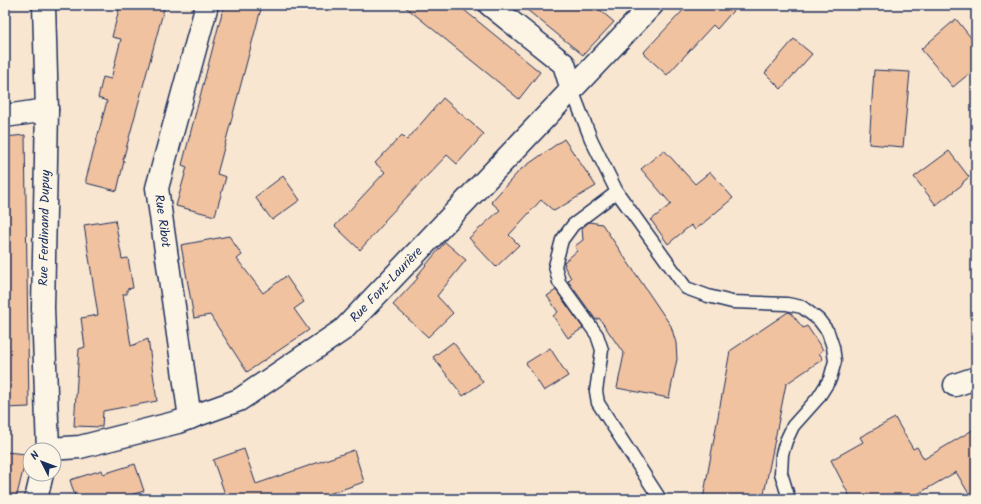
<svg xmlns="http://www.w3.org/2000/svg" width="981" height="504" viewBox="0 0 981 504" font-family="Kalam,sans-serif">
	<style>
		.building { fill: #f1c2a0; stroke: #1b2f5e }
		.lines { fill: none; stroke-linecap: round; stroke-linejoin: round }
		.service-casing { stroke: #1b2f5e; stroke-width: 15 }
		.minor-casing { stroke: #1b2f5e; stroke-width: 25 }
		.service { stroke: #fcf5e5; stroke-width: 12 }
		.minor { stroke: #fcf5e5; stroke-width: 22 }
		.labels { text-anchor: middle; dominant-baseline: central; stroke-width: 3; stroke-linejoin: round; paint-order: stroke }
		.street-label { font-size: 13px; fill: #1b2f5e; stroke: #fcf5e5 }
	</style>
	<rect width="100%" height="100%" fill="#f9e6d0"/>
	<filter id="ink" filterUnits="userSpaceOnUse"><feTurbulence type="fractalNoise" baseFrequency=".025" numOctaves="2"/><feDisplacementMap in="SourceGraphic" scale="8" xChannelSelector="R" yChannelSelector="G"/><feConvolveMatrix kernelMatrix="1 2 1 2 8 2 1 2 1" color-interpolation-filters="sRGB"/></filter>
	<g filter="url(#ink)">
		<g class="building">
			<path d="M120,5H165L123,160L124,161L117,191L86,183V179L107,101L98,98L103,77L111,79L121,39L112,37Z"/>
			<path d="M224,5H262L217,174L226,177L215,216L176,206L187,167L182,165Z"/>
			<path d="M403,5H458L540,72L519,99Z"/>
			<path d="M521,5H594L614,22L583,55Z"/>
			<path d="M688,5H738L717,29L713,25L667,75L643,53Z"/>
			<path d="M956,19L976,44V68L953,87L921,49Z"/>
			<path d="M794,39L812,54L781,89L765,73Z"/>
			<path d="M874,70L910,72L903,147L869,144Z"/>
			<path d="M443,98L484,134L457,164L447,155L384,221L385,222L360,250L335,226L385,172L375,163L402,135L407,140Z"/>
			<path d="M25,135L29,407L5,408V137Z"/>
			<path d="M564,139L596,186L554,211L541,200L509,235L519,245L496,267L469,238L500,210L491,202L520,170Z"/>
			<path d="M664,150L695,184L710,172L733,198L695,230L691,225L668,244L651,220L671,204L641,169Z"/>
			<path d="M949,151L969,177L963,182V184L936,205L914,177Z"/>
			<path d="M283,176L300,200L272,220L255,197Z"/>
			<path d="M115,220L122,259L128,258L133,288L127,289V294H123L131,346L148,339L157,401L103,411L102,427L74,426L79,349L85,347L81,318L98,315L84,225Z"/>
			<path d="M589,222L602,224L671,326L676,343L677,359L669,398L617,388L624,354L599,318L596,320L568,281L571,278L564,266L565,265L564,262L577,251L575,246L583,240L582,228Z"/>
			<path d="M229,236L242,255L237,259L263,293L286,276L304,302L294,309L309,330L247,372L210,315L194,318L181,245Z"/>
			<path d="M445,242L466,260L437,296L453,313L428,337L393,305L418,278L416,277Z"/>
			<path d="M556,290L583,328L568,338L553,316L558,312L547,296Z"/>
			<path d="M788,312L791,313L803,328L807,326L823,350L819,353L823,359L786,384L763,499H703L730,351Z"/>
			<path d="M453,342L483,382L463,396L433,357Z"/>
			<path d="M550,348L568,376L544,391L526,363Z"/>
			<path d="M895,418L913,449L917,447L924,459L976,428V499H972L956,472L909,499H851L831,460L863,442L860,437Z"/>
			<path d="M244,449L256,484L354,450L364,482L314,499H221V496L225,494L213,460Z"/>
			<path d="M5,452L27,454L16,499H5Z"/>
			<path d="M135,464L144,491L117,499H76L70,480L102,470L103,474Z"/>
		</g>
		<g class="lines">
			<defs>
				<g id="service">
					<path d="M572,90L591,139L617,192L686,288L708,296L732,302L787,304L802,307L819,320L828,332L833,347L835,361L830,379L818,398L793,426L786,441L782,454L781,473L789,499"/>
					<path d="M617,192L573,225L562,240L555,266L559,282L597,335L602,350L596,391L598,403L660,499"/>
				</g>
				<g id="minor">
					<path d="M44,5L47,110L43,308L48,450"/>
					<path d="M490,5L564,64L572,90"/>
					<path d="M5,116L47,110"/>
					<path d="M955,385L976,378"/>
					<path d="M190,418L157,188L207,5"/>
					<path id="s1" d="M49,449L80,447L178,422L239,400L344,329L652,5"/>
					<path d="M36,499L42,474"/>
				</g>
			</defs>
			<use href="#service" class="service-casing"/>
			<use href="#minor" class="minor-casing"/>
			<use href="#service" class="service"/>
			<use href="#minor" class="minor"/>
		</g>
	</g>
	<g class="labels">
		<g class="street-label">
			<text transform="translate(162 221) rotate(82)">Rue Ribot</text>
			<text transform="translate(45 228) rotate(-89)">Rue Ferdinand Dupuy</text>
			<text stroke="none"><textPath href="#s1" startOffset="385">Rue Font-Laurière</textPath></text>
		</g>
	</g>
	<rect width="981" height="504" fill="none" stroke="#fcf5e5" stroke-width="20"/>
	<rect x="10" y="10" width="961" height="484" fill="none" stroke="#1b2f5e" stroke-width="1.5" filter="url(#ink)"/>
	<g transform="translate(42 462) rotate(312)"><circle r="19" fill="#fcf5e5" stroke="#a2a6af"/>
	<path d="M0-3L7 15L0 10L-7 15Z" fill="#1b2f5e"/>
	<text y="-6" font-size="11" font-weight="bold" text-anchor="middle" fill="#1b2f5e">N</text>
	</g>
</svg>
